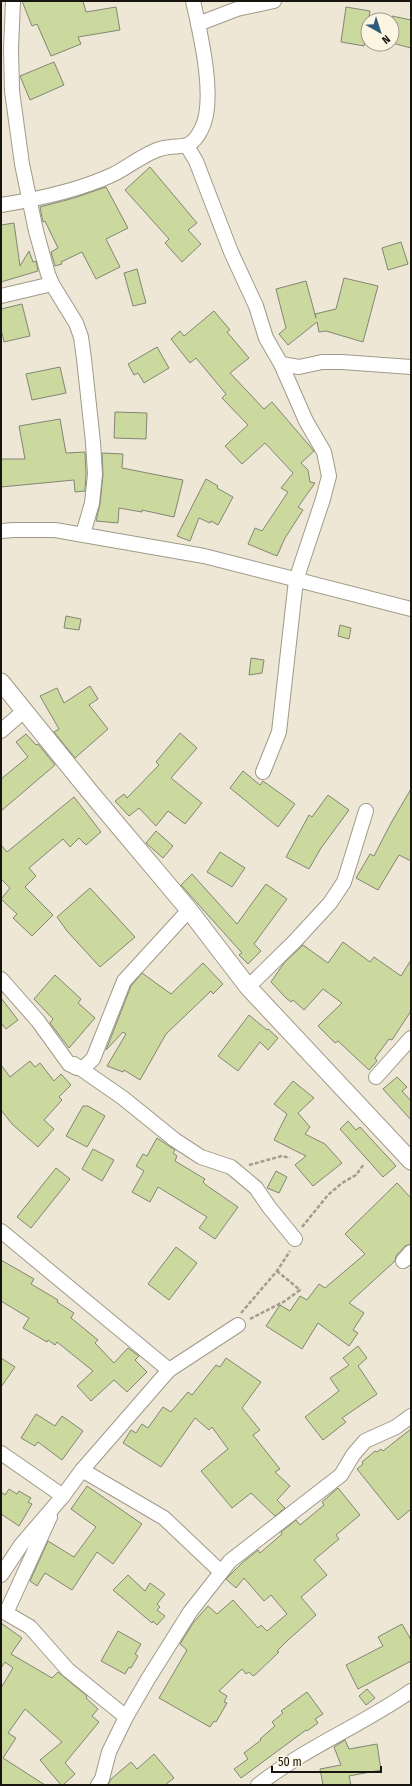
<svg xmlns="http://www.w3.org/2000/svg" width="412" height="1786" viewBox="0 0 412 1786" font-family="'Fira Sans Condensed',sans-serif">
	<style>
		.building { fill: #cbd99e; stroke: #828675 }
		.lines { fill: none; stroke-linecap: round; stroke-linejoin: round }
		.minor-casing { stroke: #a19a89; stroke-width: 16 }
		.tertiary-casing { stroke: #a19a89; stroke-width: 19 }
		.path { stroke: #a39d8f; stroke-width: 2.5; stroke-dasharray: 4 2; stroke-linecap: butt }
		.minor { stroke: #fff; stroke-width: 14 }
		.tertiary { stroke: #fff; stroke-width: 17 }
	</style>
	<rect width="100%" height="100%" fill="#efe7d5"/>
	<g class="building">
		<path d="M22,1H83L86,12L116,7L120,30L78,37L81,44L51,56L37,24L32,26Z"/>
		<path d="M346,7L370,11L364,46L341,42Z"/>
		<path d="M392,16L411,20V48L392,43Z"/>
		<path d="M54,62L64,85L30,100L20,76Z"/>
		<path d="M150,167L197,223L188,230L201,244L182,262L165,243L169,239L125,190Z"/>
		<path d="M106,187L128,228L106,239L120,267L96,279L82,252L61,262L62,264L55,266L51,252L58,248L45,221L43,222L40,207L74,198Z"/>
		<path d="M14,223L20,266L29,251L33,262L36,261L38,271L1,282V225Z"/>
		<path d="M401,242L408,264L388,270L382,248Z"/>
		<path d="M137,269L146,303L133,306L124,273Z"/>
		<path d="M344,278L378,286L363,342L326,331L319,332L317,322L288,345L279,334L286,328L276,289L306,281L316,318L315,314L336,309Z"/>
		<path d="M22,304L30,336L4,342L1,329V309Z"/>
		<path d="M214,311L230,330L227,332L249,358L230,373L264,409L272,402L314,451L301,463L308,470L310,482L315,483L298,507L303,510L285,538L277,556L248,544L255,528L262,531L288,492L281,488L293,473L265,443L242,464L225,446L248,425L222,398L226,394L196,358L190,363L171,339L180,331L184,336Z"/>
		<path d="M157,347L169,368L144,383L138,373L134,375L128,364Z"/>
		<path d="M60,367L66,393L32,400L26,374Z"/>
		<path d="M115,412L147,413L146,439L114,438Z"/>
		<path d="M60,419L66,453L85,452L86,474L85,491L75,492L74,480L1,487V459H25L19,426Z"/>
		<path d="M102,453L123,454L122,468L183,480L174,517L142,510V512L119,508L118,523L96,521L100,504L103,475Z"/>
		<path d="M206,479L218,486L217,488L233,497L218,525L211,521L210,523L199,518L190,541L177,536Z"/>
		<path d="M66,616L81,619L79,630L64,628Z"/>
		<path d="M340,625L351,628L349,639L338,636Z"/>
		<path d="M251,658L264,660L262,673L249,675Z"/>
		<path d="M90,686L98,699L89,705L108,729L75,758L54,732L59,729L40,696L57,688L64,703Z"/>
		<path d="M180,733L197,748L171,778L202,803L185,824L168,811L156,826L139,808L129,816L115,801L124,794L127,798L159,765L156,762Z"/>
		<path d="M26,734L36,745L38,744L55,765L1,811V779L28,757L16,742Z"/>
		<path d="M243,771L260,785L263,781L295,804L278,827L230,788Z"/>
		<path d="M411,789V861L399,855L378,890L356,878L370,854L374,856L391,823Z"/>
		<path d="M328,795L349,810L321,848L309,869L286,857L309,815L312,817Z"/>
		<path d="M74,797L101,832L86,845L79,838L70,847L63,839L29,868L36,876L25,887L53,915L32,936L13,918L17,914L1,899L10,888L1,879V845L7,852Z"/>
		<path d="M156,831L173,846L163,858L146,843Z"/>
		<path d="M220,852L245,868L232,887L207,872Z"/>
		<path d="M192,874L237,924L266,884L287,899L254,944L261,951L248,964L239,955L242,953L181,885Z"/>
		<path d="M90,888L135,937L100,967L67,931L57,917Z"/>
		<path d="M343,942L370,962L374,957L401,976L411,960V1011L392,1040L389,1039L375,1058L377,1061L369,1070L338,1041L335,1043L318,1026L342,1003L323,989L304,1010L293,1000L291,1002L286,998L271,982L284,963L303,945L328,963Z"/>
		<path d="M203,963L223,984L213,994L211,991L166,1034L140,1080L124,1070L123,1072L107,1066L126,1034L123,1032L106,1050L131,986L142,973L171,994Z"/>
		<path d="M55,975L81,999L78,1003L95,1018L69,1048L50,1023L53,1019L34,999Z"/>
		<path d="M1,998L18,1020L6,1029L1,1023Z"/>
		<path d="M249,1015L267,1030L268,1029L278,1038L268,1050L260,1042L238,1071L218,1056Z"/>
		<path d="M30,1061L35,1067L40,1063L54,1081L61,1074L71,1085L59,1097L62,1100L44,1120L54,1129L38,1147L12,1124L1,1110V1065L10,1077Z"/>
		<path d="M397,1077L407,1087L402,1091L411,1101V1120L383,1089Z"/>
		<path d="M293,1081L314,1098L298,1113L310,1127L305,1134L325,1144L342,1163L313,1186L295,1165L306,1156L274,1140L287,1114L274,1104Z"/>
		<path d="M83,1106H88L105,1116L87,1147L66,1136Z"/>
		<path d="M348,1121L356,1130L360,1127L396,1166L383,1177L340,1129Z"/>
		<path d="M157,1138L175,1150L173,1153L177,1156L175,1161L205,1179L203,1182L206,1185L238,1207L215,1239L199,1228L207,1217L158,1187L150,1202L132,1192L144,1171L136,1166L143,1154L147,1156Z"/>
		<path d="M93,1149L114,1160L102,1181L82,1169Z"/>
		<path d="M56,1168L70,1179L31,1228L17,1217Z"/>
		<path d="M276,1171L287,1177L279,1193L267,1188Z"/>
		<path d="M397,1183L411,1198V1244L405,1246L396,1256L395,1261L349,1303L364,1313L353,1330L358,1333L349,1346L318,1323L302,1349L266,1326L280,1305L290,1311L300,1296L307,1300L319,1284L325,1288L365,1254L345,1234Z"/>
		<path d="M176,1247L197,1263L169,1300L148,1284Z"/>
		<path d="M1,1260L34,1279L31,1284L58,1300L57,1302L74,1313L71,1318L98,1340L95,1343L114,1363L128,1348L139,1356L135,1360L147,1372L127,1392L114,1380L91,1401L77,1386L93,1371L57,1342L55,1345L48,1340L47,1342L23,1328L29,1318L1,1301Z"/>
		<path d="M358,1346L367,1358L358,1366L377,1394L342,1418L346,1422L323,1440L305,1417L339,1391L330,1378L349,1365L343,1358Z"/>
		<path d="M1,1358L15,1367L1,1387Z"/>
		<path d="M226,1358L261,1382L242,1408L260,1430L253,1435L280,1469L275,1472L290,1486L277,1500L285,1508L275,1516L251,1493L232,1508L201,1471L228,1449L212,1427L209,1430L195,1418L161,1467L123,1443L131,1430L136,1433L142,1424L148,1428L163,1407L171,1412L188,1392L192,1395L216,1365L220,1367Z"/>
		<path d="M36,1414L55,1426L62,1416L83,1431L62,1460L38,1442L35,1446L21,1438Z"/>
		<path d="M411,1429V1509L398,1520L357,1469L363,1464L362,1462L375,1451L377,1452L381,1449L383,1451Z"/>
		<path d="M87,1486L142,1524L113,1564L97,1552L72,1590L45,1573L37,1586L30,1581L48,1541L74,1557L96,1527L71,1509Z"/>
		<path d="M338,1488L360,1515L336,1535L339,1539L314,1560L327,1575L301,1597L316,1615L287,1641L277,1651L279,1652L256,1674L253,1676L249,1672L246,1674L242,1669L219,1691L227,1696L224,1702L227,1703L216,1722L214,1721L210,1727L159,1698L187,1650L180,1644L193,1623L208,1606L217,1614L233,1600L258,1628L261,1625L267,1631L287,1614L271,1595L264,1601L244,1578L236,1588L226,1579L241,1564L258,1550L260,1553L282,1534L281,1532L296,1520L300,1525L324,1505L322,1502Z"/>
		<path d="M9,1489L17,1494L19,1491L31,1498L28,1502L32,1504L19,1526L1,1514V1492L5,1495Z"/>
		<path d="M128,1575L145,1591L150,1583L165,1594L157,1604L160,1607L157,1610L165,1616L157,1625L153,1621L152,1623L113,1590Z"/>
		<path d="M1,1623L22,1638L11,1654L52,1678L58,1672L87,1696L86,1698L98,1709L92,1716L99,1722L65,1763L75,1774L63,1785H61L40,1760L62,1742L25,1709L8,1733L16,1738L3,1758L45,1785H1V1688L13,1668L5,1662L1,1668Z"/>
		<path d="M402,1624L411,1640V1661L358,1689L346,1665L383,1646L378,1637Z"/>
		<path d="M118,1631L141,1644L135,1654L138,1656L131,1668L129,1667L125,1674L101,1661Z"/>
		<path d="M367,1689L375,1698L366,1705L359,1696Z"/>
		<path d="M307,1692L323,1714L315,1719L318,1723L307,1731L306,1730L241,1778L234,1769L248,1759L244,1753L261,1740L260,1739L275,1726L272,1722L283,1713L281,1711Z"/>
		<path d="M345,1740L349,1749L377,1744L381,1770L349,1776L351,1785H323L320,1769L341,1765L334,1747Z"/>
		<path d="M154,1754L174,1778L165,1785H108L111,1779L131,1762L137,1769Z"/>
	</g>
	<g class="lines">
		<defs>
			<g id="minor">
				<path d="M13,1L11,49L12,91L22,164L36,231L48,274L52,284L76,323L81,337L84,359L93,442L95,474L92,503L83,534"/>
				<path d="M198,24L237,9L274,1"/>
				<path d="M187,146L196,161L231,252L256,306L266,338L281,364L306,421L324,452L329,476L323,499L296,580L279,732L263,772"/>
				<path d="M1,205C39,199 77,191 112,175C127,168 145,153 160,149C180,143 189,153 201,130C217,101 200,32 193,1"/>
				<path d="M1,296L52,284"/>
				<path d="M281,364L299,367L322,362H342L411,367"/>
				<path d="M1,531L14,530H55L204,556L411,609"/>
				<path d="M1,731L24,711"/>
				<path d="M1,979L38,1021L69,1064L77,1068H83L93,1059L124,981L189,910"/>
				<path d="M248,987L295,941L330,903L344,882L366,811"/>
				<path d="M74,1064L123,1098L175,1140L201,1157L231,1167L256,1188L269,1207L295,1239"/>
				<path d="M376,1077L411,1038"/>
				<path d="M1,1231L169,1370"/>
				<path d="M411,1252L403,1261L411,1255"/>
				<path d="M1,1453L63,1496"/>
				<path d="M82,1470L164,1518L221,1572"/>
				<path d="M50,1517L6,1613L30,1627L68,1670L126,1717"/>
				<path d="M1,1575L21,1545L63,1496L82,1470L169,1370L238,1325"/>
				<path d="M98,1785L102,1779L109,1752L126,1717L148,1679L190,1612L230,1561L341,1475L353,1455L365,1441L396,1427L411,1416"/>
				<path d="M258,1785C305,1748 362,1725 411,1691"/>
			</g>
			<path id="tertiary" d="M1,682L90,792L189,910L248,987L411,1161"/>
		</defs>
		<use href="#minor" class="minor-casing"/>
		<use href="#tertiary" class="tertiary-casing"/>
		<g class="path">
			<path d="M249,1165L282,1156L290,1158"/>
			<path d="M302,1227L328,1195L342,1183L356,1175L364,1164"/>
			<path d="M241,1313L277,1271L290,1251"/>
			<path d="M250,1319L285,1301L300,1290L277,1271"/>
		</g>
		<use href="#minor" class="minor"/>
		<use href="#tertiary" class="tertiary"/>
	</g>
	<rect width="412" height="1786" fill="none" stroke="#17150e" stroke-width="4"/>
	<g transform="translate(380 32) rotate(141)"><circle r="19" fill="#fcf5e2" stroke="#a09b8d"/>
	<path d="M0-3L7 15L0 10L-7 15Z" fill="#2d5b7a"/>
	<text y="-6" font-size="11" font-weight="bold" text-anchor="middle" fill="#17150e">N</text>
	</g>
	<path d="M272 1766v6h109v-6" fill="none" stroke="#17150e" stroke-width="2"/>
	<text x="278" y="1766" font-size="12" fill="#17150e" stroke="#fcf5e2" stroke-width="3" paint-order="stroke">50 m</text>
</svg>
